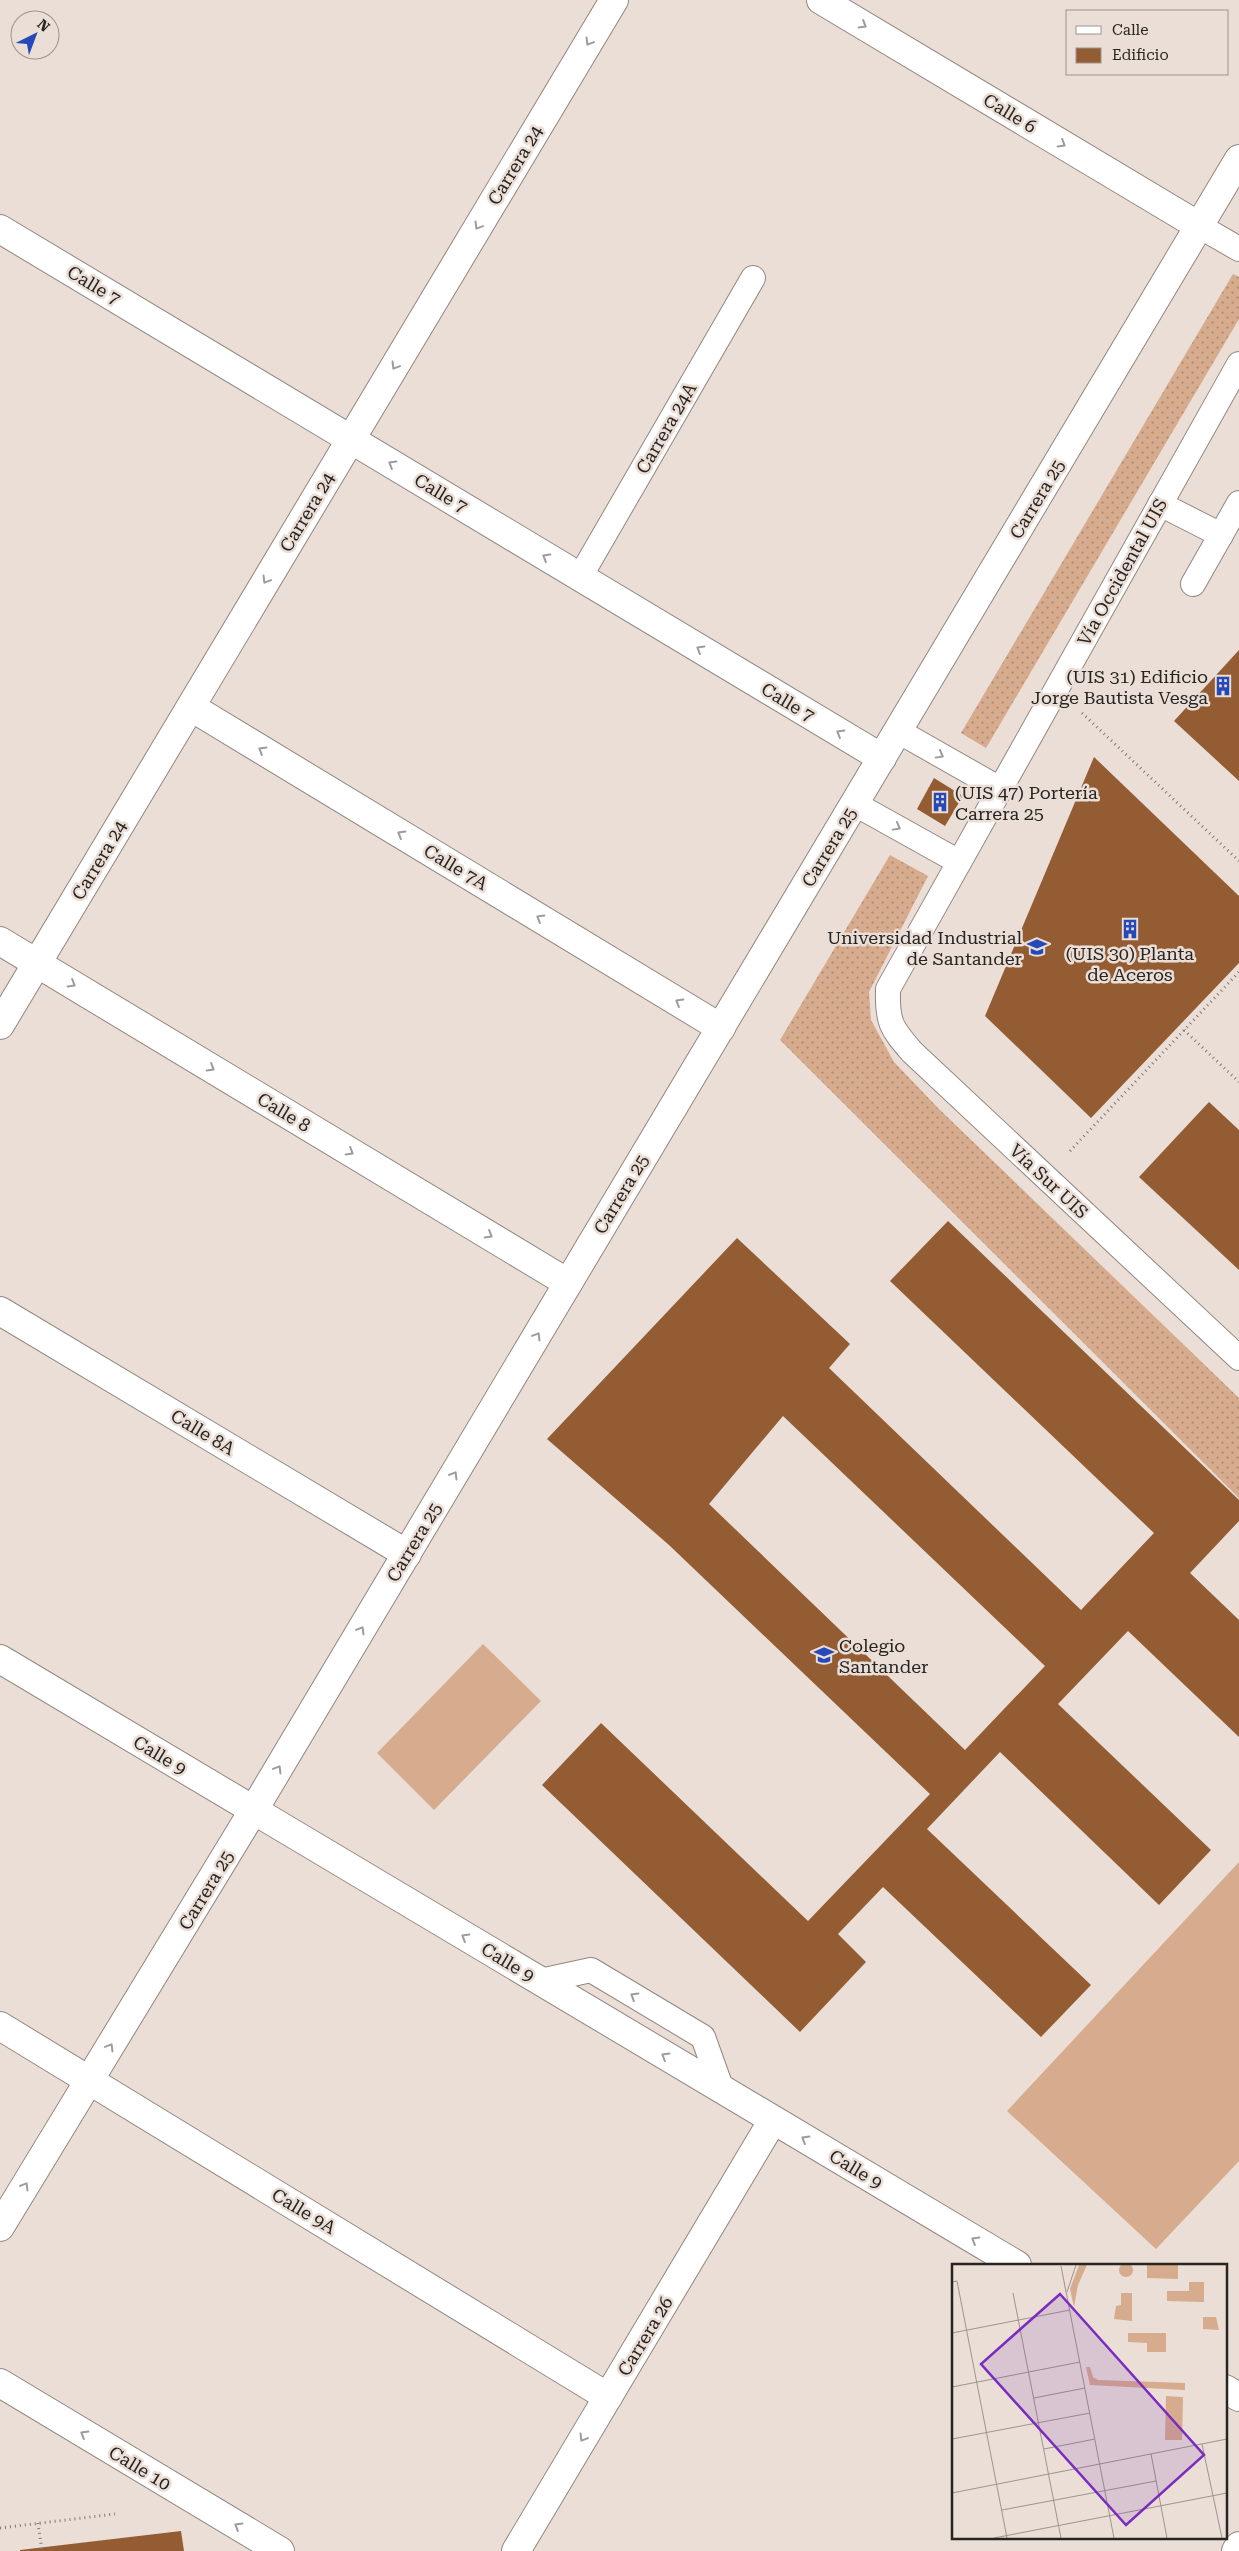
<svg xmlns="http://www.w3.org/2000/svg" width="1239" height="2551" viewBox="0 0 1239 2551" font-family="'Roboto Serif',serif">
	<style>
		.grass { fill: url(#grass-dots) }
		.pitch { fill: #d7ab8d }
		.building { fill: #945c33; fill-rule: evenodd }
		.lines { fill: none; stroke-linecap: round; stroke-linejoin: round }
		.service-casing { stroke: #928780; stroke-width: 26 }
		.minor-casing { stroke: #928780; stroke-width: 30 }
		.tertiary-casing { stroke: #928780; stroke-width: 30 }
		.path { stroke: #817a74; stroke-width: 3; stroke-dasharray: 1 4; stroke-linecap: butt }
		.service { stroke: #fff; stroke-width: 24 }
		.minor { stroke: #fff; stroke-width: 28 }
		.tertiary { stroke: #fff; stroke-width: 28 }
		.oneway { stroke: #9e9c9b }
		.labels { text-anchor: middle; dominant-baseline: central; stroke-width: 5; stroke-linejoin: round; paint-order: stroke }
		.street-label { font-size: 18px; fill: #282421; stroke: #eaded6 }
		.poi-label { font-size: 18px; fill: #282421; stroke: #eaded6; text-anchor: end }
		.inset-road { fill: none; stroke: #9c948e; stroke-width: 1 }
		.view { fill: #7b2cbf; fill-opacity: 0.15; stroke: #7b2cbf; stroke-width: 2.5 }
		.inset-edge { fill: none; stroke: #282421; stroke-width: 2.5 }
	</style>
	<defs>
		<pattern id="grass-dots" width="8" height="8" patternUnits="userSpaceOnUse" patternTransform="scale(1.25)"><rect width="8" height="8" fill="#d7ab8d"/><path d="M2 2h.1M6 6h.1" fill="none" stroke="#ae8b73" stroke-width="1.8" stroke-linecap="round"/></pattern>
	</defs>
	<rect width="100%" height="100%" fill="#eaded6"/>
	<g class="grass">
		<path d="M1233,274L1239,277V319L986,748L961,733Z"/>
		<path d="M890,855L928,876L869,992L871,1020L894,1062L939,1109L1239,1398V1498L780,1040Z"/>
	</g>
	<g class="pitch">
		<path d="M483,1644L541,1701L434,1810L377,1753Z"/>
		<path d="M1239,1862V2161L1156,2249L1007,2111Z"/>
	</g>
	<g class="building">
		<path d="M1239,650V781L1174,721Z"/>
		<path d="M1094,757L1239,896V963L1091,1118L985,1016Z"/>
		<path d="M934,778L963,796L945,826L917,809Z"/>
		<path d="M1209,1102L1239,1130V1270L1139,1177Z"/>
		<path d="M948,1221L1239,1500V1521L1190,1573L1239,1620V1737L1128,1631L1058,1704L1211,1850L1159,1905L1000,1752L927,1829L1091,1985L1041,2037L883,1887L838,1934L866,1962L800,2032L542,1785L601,1723L808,1921L930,1794L669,1545L547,1439L737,1238L850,1344L829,1368L1081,1610L1154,1533L890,1281ZM783,1416L1045,1666L965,1750L709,1504Z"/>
		<path d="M181,2531L184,2551H20V2550Z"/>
	</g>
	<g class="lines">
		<defs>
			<g id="service">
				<path d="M1199,226L1239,249"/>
				<path d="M1239,364L888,989C887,1022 891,1028 912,1052L1239,1358"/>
				<path d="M1160,504L1221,535"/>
				<path d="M580,577L753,278"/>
				<path d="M1193,584L1239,503"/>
				<path d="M898,731L1000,789"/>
				<path d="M855,804L959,862"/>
				<path d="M540,1981L591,1970L703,2037L722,2090"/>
			</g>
			<g id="minor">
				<path d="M821,0L1199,226"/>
				<path d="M0,229L882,758"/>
				<path d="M191,707L721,1028"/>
				<path d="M0,941L568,1283"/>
				<path d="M0,1025L614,0"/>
				<path d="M0,1311L407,1554"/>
				<path d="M253,1811L1239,159"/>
				<path d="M0,2026L608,2397"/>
				<path d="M0,2383L280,2551"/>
				<path d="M516,2551L773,2120"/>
				<path d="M1236,2551L1239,2546"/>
			</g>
			<g id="tertiary">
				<path d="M0,1659L1017,2265"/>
				<path d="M0,2227L253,1811"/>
				<path d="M1225,2389L1239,2397"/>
			</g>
		</defs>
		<use href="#service" class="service-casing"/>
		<use href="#minor" class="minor-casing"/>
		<use href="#tertiary" class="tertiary-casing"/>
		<g class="path">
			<path d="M1082,713L1239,861"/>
			<path d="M1184,1030L1239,1082"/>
			<path d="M1070,1151L1239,972"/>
			<path d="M38,2523L42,2551"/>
			<path d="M0,2528L115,2514"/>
		</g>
		<use href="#service" class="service"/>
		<use href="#minor" class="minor"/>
		<use href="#tertiary" class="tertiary"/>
	</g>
	<defs><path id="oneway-chevron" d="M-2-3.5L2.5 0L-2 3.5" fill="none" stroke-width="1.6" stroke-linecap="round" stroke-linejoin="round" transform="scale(1.25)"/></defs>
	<g class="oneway">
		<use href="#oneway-chevron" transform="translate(863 25) rotate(31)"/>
		<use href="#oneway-chevron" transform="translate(589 42) rotate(121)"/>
		<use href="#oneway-chevron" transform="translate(1062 144) rotate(31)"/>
		<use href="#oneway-chevron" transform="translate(478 226) rotate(121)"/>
		<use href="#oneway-chevron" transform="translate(395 366) rotate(121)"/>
		<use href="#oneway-chevron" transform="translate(392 464) rotate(-149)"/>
		<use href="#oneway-chevron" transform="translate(546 557) rotate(-149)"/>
		<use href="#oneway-chevron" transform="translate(266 580) rotate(121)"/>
		<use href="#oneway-chevron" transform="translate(700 649) rotate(-149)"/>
		<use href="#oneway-chevron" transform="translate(840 733) rotate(-149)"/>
		<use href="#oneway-chevron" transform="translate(262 750) rotate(-149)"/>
		<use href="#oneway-chevron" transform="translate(940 755) rotate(29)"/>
		<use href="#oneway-chevron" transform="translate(897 827) rotate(29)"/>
		<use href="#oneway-chevron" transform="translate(401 834) rotate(-149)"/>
		<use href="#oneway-chevron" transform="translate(540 918) rotate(-149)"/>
		<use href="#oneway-chevron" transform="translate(72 984) rotate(31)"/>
		<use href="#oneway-chevron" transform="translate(679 1002) rotate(-149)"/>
		<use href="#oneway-chevron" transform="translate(211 1068) rotate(31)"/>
		<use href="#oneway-chevron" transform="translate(350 1152) rotate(31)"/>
		<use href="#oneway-chevron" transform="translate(489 1235) rotate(31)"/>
		<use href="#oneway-chevron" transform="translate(537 1336) rotate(-59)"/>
		<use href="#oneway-chevron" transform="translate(454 1475) rotate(-59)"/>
		<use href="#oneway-chevron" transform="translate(361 1630) rotate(-59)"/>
		<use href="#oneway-chevron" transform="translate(278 1769) rotate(-59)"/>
		<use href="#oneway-chevron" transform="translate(465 1937) rotate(-149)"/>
		<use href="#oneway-chevron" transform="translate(634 1996) rotate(-149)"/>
		<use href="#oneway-chevron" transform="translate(110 2047) rotate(-59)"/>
		<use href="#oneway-chevron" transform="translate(665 2056) rotate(-149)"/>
		<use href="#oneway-chevron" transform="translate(805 2139) rotate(-149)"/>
		<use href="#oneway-chevron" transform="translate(25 2186) rotate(-59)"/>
		<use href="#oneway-chevron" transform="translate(975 2240) rotate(-149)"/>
		<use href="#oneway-chevron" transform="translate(84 2434) rotate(-149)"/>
		<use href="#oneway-chevron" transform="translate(583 2438) rotate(121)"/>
		<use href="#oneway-chevron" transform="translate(238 2526) rotate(-149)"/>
	</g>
	<defs>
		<symbol id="building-bare" viewBox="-9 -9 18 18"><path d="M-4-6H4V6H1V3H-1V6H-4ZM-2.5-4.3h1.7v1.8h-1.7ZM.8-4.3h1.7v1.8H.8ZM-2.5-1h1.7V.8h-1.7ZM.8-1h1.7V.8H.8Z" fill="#2549b8" stroke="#eaded6" stroke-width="2.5" paint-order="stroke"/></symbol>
		<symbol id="university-bare" viewBox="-9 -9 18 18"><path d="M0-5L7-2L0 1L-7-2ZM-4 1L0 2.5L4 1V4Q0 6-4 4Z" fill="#2549b8" stroke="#eaded6" stroke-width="2.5" paint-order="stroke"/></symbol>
		<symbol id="school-bare" viewBox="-9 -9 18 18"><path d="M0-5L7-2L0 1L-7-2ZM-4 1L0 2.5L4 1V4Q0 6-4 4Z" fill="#2549b8" stroke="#eaded6" stroke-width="2.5" paint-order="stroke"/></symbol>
	</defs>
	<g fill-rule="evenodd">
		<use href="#building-bare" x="1209" y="672" width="28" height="28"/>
		<use href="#building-bare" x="926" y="788" width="28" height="28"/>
		<use href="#building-bare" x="1116" y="915" width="28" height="28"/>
		<use href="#university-bare" x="1023" y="933" width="28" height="28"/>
		<use href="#school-bare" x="810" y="1641" width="28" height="28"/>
	</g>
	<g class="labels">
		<g class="street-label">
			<text transform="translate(1010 113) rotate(31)">Calle 6</text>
			<text transform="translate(515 165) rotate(-59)">Carrera 24</text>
			<text transform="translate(94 285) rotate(31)">Calle 7</text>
			<text transform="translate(666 428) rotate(-60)">Carrera 24A</text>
			<text transform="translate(441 493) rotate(31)">Calle 7</text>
			<text transform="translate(1037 499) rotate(-59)">Carrera 25</text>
			<text transform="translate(307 512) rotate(-59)">Carrera 24</text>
			<text transform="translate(1122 572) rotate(-61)">Vía Occidental UIS</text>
			<text transform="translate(788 702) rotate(31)">Calle 7</text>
			<text transform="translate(829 847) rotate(-59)">Carrera 25</text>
			<text transform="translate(99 860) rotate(-59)">Carrera 24</text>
			<text transform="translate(456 867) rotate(31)">Calle 7A</text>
			<text transform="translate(284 1112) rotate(31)">Calle 8</text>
			<text transform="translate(1049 1181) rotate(43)">Vía Sur UIS</text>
			<text transform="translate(621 1194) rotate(-59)">Carrera 25</text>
			<text transform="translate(203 1432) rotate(31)">Calle 8A</text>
			<text transform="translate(414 1542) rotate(-59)">Carrera 25</text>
			<text transform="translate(160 1755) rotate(31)">Calle 9</text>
			<text transform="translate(206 1890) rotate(-59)">Carrera 25</text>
			<text transform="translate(508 1962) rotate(31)">Calle 9</text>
			<text transform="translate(856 2169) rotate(31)">Calle 9</text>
			<text transform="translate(304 2211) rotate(31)">Calle 9A</text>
			<text transform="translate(645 2336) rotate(-59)">Carrera 26</text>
			<text transform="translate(140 2468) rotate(31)">Calle 10</text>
		</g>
		<g class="poi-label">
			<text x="1208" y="676">(UIS 31) Edificio<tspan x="1208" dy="21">Jorge Bautista Vesga</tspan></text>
			<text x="955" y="792" text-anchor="start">(UIS 47) Portería<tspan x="955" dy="21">Carrera 25</tspan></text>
			<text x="1022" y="937">Universidad Industrial<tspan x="1022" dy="21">de Santander</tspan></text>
			<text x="1130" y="953" text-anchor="middle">(UIS 30) Planta<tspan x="1130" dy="21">de Aceros</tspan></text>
			<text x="839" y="1645" text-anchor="start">Colegio<tspan x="839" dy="21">Santander</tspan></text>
		</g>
	</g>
	<g transform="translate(952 2264)">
		<rect width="275" height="275" fill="#eaded6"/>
		<path d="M167 6a7 7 0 1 1 14 0a7 7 0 1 1-14 0ZM127,1H135L126,21L122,43L118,25ZM195,1H226V15L195,14ZM237,18H252V38L215,37V27H237ZM169,29H180V57L162,55L164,42L169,41ZM251,53H264L267,66L251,65ZM176,69H214V88H195V79L176,78ZM134,103H138L141,113L146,116L233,119V126L138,121Z" fill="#d7ab8d"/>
		<path d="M214,132L231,133L230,176H213Z" fill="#d7ab8d"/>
		<path class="inset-road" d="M109,2L162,274M0,18L5,17L55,274M115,28L124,1M61,29L109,274M0,69L118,46M0,123L128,98M82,134L133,124M0,175L138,149M250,180L270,274M92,185L143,175M199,190L215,274M0,229L275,175M50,246L204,217M42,274L275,229"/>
		<path class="view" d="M108,30L252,191L174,261L29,100Z"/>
		<rect width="275" height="275" class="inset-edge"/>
	</g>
	<rect x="1066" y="10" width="162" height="65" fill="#eaded6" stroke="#9c948e"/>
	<rect x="1076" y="26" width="25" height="8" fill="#ffffff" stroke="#9c948e"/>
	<text x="1112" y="35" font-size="15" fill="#282421">Calle</text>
	<rect x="1076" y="48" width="25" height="15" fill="#945c33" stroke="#9c948e"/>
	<text x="1112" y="60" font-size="15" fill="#282421">Edificio</text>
	<g transform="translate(35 35) rotate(42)"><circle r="24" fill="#eaded6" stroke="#9c948e"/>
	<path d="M0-4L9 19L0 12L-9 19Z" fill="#2549b8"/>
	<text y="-8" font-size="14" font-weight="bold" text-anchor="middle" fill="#282421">N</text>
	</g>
</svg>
